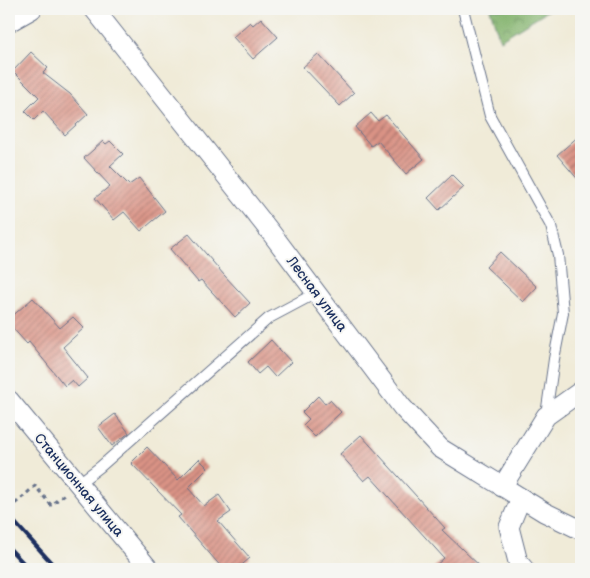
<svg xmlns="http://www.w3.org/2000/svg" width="590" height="578" viewBox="0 0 590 578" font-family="'Balsamiq Sans',sans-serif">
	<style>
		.forest { fill: url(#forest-crowns); stroke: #4f7166 }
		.building { fill: url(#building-hatch) }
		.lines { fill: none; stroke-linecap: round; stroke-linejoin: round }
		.lane-casing { stroke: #667189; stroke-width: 12 }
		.street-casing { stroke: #667189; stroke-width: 21 }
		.path { stroke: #667189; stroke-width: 3; stroke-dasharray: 4 4; stroke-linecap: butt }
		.lane { stroke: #fff; stroke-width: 10 }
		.street { stroke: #fff; stroke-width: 19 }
		.rail { stroke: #1b2f5e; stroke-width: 4 }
		.labels { text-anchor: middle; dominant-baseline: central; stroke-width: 4; stroke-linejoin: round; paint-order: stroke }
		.street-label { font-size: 14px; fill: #1b2f5e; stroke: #f6f6f2 }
	</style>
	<defs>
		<pattern id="forest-crowns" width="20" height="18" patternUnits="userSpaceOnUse" patternTransform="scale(1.25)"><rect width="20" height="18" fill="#83b36d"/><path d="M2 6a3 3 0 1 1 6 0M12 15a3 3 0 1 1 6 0" fill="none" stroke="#6a925d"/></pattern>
		<pattern id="building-hatch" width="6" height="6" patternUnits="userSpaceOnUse" patternTransform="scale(1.25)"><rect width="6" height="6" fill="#da9385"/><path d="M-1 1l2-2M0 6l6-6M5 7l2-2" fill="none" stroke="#b07870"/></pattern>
	</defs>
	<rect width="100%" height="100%" fill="#f6f6f2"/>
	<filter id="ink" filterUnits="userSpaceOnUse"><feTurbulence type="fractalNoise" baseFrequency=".02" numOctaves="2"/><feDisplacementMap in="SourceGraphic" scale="10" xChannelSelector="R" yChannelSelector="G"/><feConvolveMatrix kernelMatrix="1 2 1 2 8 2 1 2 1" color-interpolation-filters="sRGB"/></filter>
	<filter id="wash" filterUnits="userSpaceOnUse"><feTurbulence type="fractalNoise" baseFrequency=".0096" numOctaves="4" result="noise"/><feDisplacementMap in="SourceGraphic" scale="20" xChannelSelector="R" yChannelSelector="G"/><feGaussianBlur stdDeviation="1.12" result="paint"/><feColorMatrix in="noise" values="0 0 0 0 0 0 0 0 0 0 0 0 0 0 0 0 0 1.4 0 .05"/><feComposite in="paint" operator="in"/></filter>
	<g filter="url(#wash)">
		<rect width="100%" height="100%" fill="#f0ebd8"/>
		<path class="forest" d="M490,9H550L500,40Z"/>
		<g id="blocks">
			<g class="building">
				<path d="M261,18L278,37L253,59L233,37L250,22L253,25Z"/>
				<path d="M31,52L48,68L43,73L70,94L88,114L65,135L43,111L34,120L25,111L39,97L13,71Z"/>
				<path d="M318,54L354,93L340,106L303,67Z"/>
				<path d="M371,113L378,121L386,115L424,159L406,174L378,141L371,146L355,127Z"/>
				<path d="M581,134V183L557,155Z"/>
				<path d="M103,141L106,144L110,141L123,154L110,166L129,185L139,178L165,211L141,231L124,212L114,220L95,198L110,186L84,158Z"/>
				<path d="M452,175L464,187L439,210L428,198Z"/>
				<path d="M189,234L224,275L250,303L235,317L201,280L198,282L170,249Z"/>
				<path d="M500,252L537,287L523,302L486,267Z"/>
				<path d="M33,298L60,328L73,317L84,328L63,347L88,378L78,387L72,380L65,386L29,342L27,344L9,324V319Z"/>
				<path d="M271,340L291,362L275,377L266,367L258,374L248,362Z"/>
				<path d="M318,396L325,404L330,400L341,412L315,437L303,425L309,419L302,412Z"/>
				<path d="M115,414L129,433L112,446L98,427Z"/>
				<path d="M361,435L445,528L442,530L483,569H432L444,558L370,476L364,481L340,454Z"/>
				<path d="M147,447L178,480L199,459L208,468L188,488L204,506L219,495L231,512L218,521L250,558L237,569H223L178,517L181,515L131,463Z"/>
			</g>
		</g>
	</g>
	<g filter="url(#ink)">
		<use href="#blocks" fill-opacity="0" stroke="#667189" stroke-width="1"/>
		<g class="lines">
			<defs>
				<g id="lane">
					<path d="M463,9L490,116L551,226L558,255L563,313L554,359L546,415"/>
					<path d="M79,483L100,467L269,318L316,293"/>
				</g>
				<g id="street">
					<path d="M94,9L272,234L402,407L440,448L544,512L581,530"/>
					<path d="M9,22L32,9"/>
					<path d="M9,400L149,569"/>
					<path d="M502,487L546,416L581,391"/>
					<path d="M521,498L509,527L518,562L524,569"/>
				</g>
			</defs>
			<use href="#lane" class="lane-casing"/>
			<use href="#street" class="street-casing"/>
			<path class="path" d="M9,509L35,486L51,505L66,493"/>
			<use href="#lane" class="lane"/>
			<use href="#street" class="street"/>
			<g class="rail">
				<path d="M9,516L57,569"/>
				<path d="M9,548L29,569"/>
				<path d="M9,564L14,569"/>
			</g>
		</g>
	</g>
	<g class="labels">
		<g class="street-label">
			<text transform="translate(317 294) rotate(53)">Лесная улица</text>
			<text transform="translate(79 485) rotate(50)">Станционная улица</text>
		</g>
	</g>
	<rect width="590" height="578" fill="none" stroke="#f6f6f2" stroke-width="30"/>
</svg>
